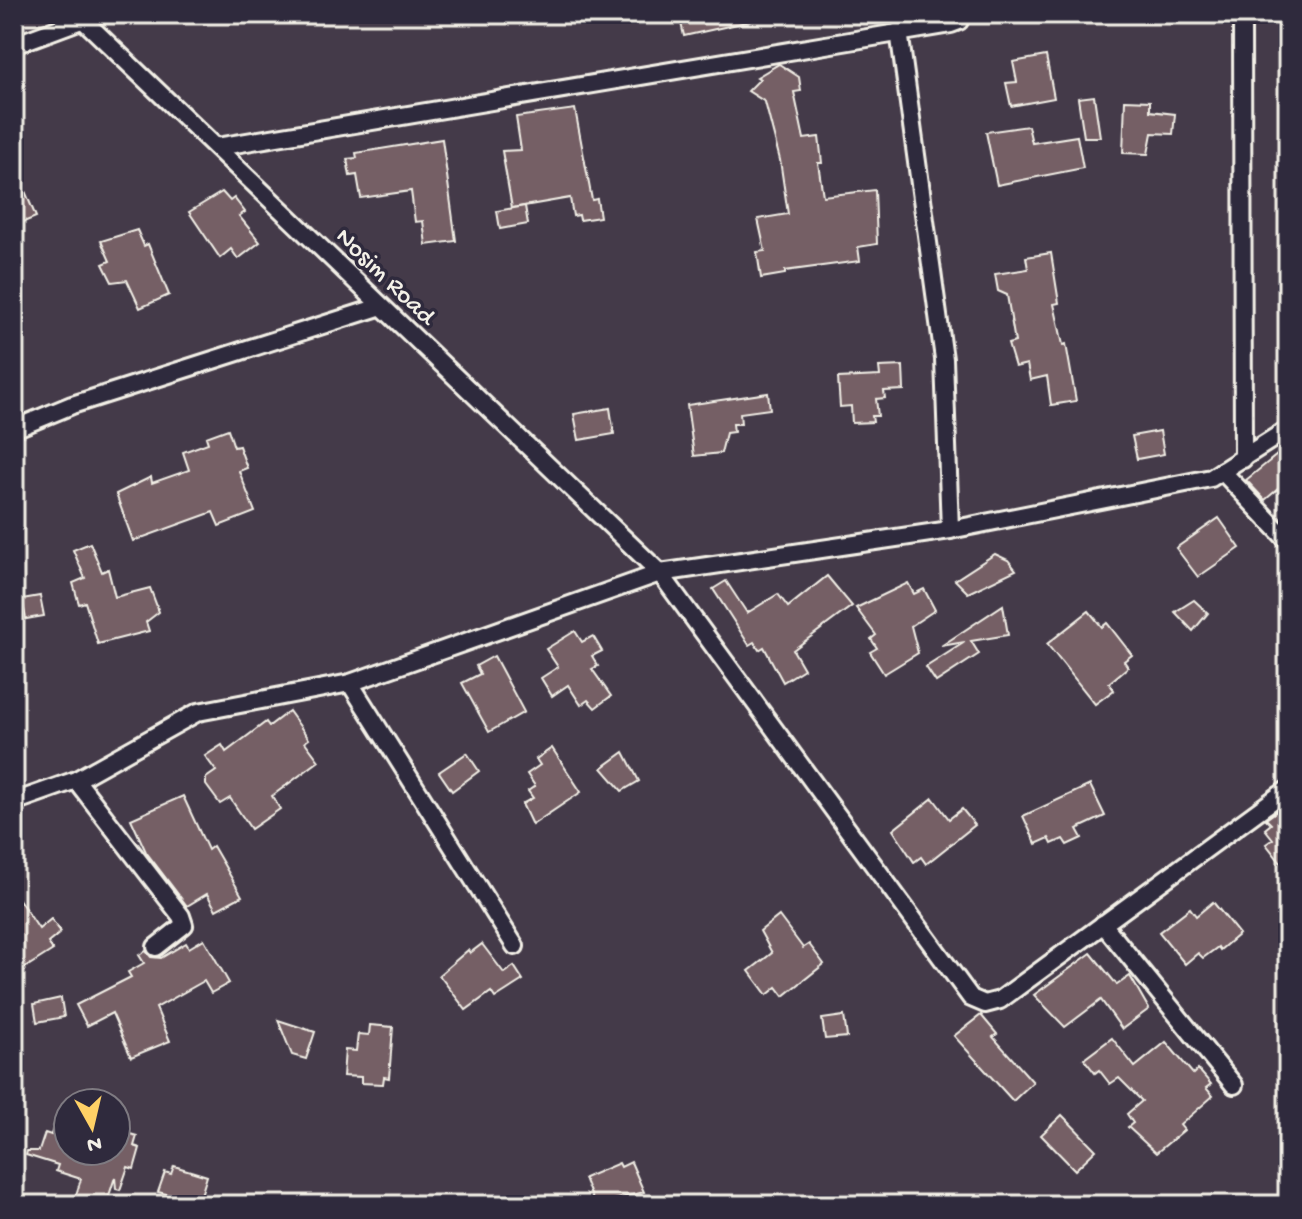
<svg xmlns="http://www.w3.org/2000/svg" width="1302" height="1219" viewBox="0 0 1302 1219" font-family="'Gochi Hand',sans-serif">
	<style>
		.building { fill: #755e65; stroke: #f4f1e8; stroke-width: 2 }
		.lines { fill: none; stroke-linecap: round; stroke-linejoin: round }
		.street-casing { stroke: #f4f1e8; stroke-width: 22 }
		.street { stroke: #2f2a3d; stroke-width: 16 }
		.labels { text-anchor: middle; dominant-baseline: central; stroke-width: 7; stroke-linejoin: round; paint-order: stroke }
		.street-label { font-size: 26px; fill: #f4f1e8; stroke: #2f2a3d }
	</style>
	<rect width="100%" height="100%" fill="#443a49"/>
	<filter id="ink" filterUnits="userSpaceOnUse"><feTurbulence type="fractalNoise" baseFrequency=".0125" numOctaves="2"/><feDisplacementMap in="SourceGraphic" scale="16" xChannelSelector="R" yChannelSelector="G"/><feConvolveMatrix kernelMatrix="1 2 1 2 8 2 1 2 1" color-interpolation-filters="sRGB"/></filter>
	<g filter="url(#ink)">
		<g class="building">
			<path d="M679,14H750L751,21L684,36Z"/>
			<path d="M1046,56L1054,98L1011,106L1006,83L1017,82L1013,62Z"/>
			<path d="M779,64L799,77L801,91L794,92L804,139L819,137L822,163H818L823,196L875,190L877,244L858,247L860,261L785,271V274L761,278L757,252L765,251L758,219L788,214L780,160L765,102L748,91L760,79L757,77Z"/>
			<path d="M1094,96L1100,137H1084L1078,98Z"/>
			<path d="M1125,100L1150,101V111L1175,114L1173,134L1152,133L1148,154L1123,153Z"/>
			<path d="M575,109L592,200L597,199L600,217L580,220L579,215L573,216L570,198L512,208L502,151L521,150L516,117Z"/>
			<path d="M1028,126L1032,143L1077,136L1083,168L997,185L986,132Z"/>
			<path d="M442,139L456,241L426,245L423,221L415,222L411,191L361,198L357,175L350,176L347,159L357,158L356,153Z"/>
			<path d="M14,165L36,217L14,226Z"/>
			<path d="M222,192L230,201L234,198L245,212L239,216L260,242L238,259L231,249L220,258L189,212Z"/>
			<path d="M525,206L528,224L500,229L497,211Z"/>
			<path d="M137,230L144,246L148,244L169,295L140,308L127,280L112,282L103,264L110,261L101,241Z"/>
			<path d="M1051,253L1059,303L1054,304L1063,345L1066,344L1076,401L1051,405L1047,376L1030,380L1027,364L1015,367L1008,344L1015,342L1007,295L998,291L995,274L1028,269L1026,257Z"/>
			<path d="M903,366L904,390L884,391L885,398L876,399L878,416H872L873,422L852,423L851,406L840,407L838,378L880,376L879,367Z"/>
			<path d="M768,393L770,409L740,413L741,424H733L734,432L726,433L721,453L694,456L687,405Z"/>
			<path d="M610,408L614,434L579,440L574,414Z"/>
			<path d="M228,429L234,447L239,446L247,468L239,471L255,512L219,526L213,512L133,541L116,494L151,477L152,483L189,470L183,452L208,443L206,437Z"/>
			<path d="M1160,431L1164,454L1137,459L1132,436Z"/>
			<path d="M1288,446V501L1278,489L1265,500L1246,480Z"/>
			<path d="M1219,518L1240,548L1198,577L1176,548Z"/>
			<path d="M90,543L102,572L108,569L115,597L150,588L159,612L146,622L149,631L98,644L85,602L79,604L73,583L85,578L73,550Z"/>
			<path d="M995,554L1008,560L1016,570L968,593L955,580Z"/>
			<path d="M827,576L852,606L793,650L804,669L783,682L764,647L759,650L754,642L749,645L713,589L726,581L747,613L778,594L788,607Z"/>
			<path d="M908,583L914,594L924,589L935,610L911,626L918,653L884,674L870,652L877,648L871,639L876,635L856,608Z"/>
			<path d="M40,596L44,616L26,619L22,599Z"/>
			<path d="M1194,600L1208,613L1193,631L1175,612Z"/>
			<path d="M1003,605L1008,635L971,641L979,654L936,682L926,667L965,642L941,646Z"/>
			<path d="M1089,611L1102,627L1107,623L1132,655L1124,661L1128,667L1109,683L1114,690L1095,704L1047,644Z"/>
			<path d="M575,631L582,642L593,636L602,651L592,656L598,666L592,669L611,696L595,708L588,700L581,705L568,685L552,696L541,678L558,667L546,649Z"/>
			<path d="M494,656L524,712L489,732L462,683L480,674L476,666Z"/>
			<path d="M289,711L309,739L305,742L319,761L272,796L280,809L251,829L230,798L220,804L206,785V778L216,771L205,756L222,745L226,752L266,722L269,726Z"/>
			<path d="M552,748L581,792L532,825L522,804L533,798L528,791L535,786L527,774L540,765L536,759Z"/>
			<path d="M624,752L639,781L622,791L602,768Z"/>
			<path d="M467,753L479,771L452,791L439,772Z"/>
			<path d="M1090,785L1105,816L1077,829L1082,838L1067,845L1063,839L1052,844L1049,838L1036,844L1023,816Z"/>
			<path d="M183,796L208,850L213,846L242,896L216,910L207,894L187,906L146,852L131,819Z"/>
			<path d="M933,798L949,819L962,809L975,825L926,864L921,857L914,862L893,830Z"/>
			<path d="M1288,803V872L1266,844L1273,839L1265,829L1271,824L1266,819Z"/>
			<path d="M14,892L39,929L51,919L61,932L48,943L53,950L20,971L14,962Z"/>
			<path d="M1213,902L1239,934L1220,950L1218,947L1203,958L1198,953L1185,964L1159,932L1190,908L1196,916Z"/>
			<path d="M779,916L803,948L809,944L824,964L784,996L777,987L767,995L749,971L772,953L760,931Z"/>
			<path d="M204,939L229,983L211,993L204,981L156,1008L170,1041L131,1057L112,1013L87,1026L76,1005L131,977L128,972L144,963L139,955L146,951L151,957L161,958L186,943L189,948Z"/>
			<path d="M482,944L504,973L514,966L523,980L495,998L491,992L466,1010L439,975L468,950L470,953Z"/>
			<path d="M1091,953L1117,985L1130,976L1149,1009L1122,1029L1101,1000L1065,1027L1034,995Z"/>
			<path d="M61,998L64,1017L37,1022L34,1004Z"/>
			<path d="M981,1015L997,1034L993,1037L1033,1082L1013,1101L954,1036Z"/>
			<path d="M844,1016L847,1037L825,1039L822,1019Z"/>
			<path d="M278,1020L315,1032L306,1059L292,1055Z"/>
			<path d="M370,1025L393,1027L389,1078L384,1077L383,1084L361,1083V1077L343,1076L345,1050L356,1051L358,1034L369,1035Z"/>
			<path d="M1112,1038L1135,1067L1166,1042L1193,1074L1198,1069L1211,1084L1206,1088L1213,1096L1180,1125L1184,1130L1156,1153L1128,1127L1133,1123L1127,1114L1142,1101L1119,1078L1110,1084L1099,1070L1095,1073L1084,1059Z"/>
			<path d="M1062,1115L1096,1150L1075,1170L1041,1135Z"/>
			<path d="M54,1125L68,1129V1151H116V1130L137,1136L134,1146L140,1148L134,1169L128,1167L120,1190L116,1189L115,1177L106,1205H73L81,1179L56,1171L58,1165L26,1155L27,1151H39L45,1133L51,1135Z"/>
			<path d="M631,1162L644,1192L595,1205L584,1178L619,1163L621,1167Z"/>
			<path d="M174,1166L207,1176L198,1205H162L166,1194L158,1192L165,1172L171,1174Z"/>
		</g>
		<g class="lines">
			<defs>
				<g id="street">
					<path d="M77,14L660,573L971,998L985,1004L1000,1000L1288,789"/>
					<path d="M1242,14L1243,459"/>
					<path d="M899,31L944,359L950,530"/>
					<path d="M14,45L84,19V14"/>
					<path d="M217,147L951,24L959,21L961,14"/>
					<path d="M14,429L72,405L379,307"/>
					<path d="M1222,471L1288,541"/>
					<path d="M350,683L515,946"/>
					<path d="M76,780L181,916L184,925L156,947"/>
					<path d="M14,802L76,780L198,712L350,683L660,573L950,530L1211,478L1288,429"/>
					<path d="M1103,924L1234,1085"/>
				</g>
			</defs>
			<use href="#street" class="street-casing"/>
			<use href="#street" class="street"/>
		</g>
	</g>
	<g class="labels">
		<g class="street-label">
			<text transform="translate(384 278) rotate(44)">Nosim Road</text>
		</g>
	</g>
	<rect width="1302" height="1219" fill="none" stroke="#2f2a3d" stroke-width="48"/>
	<rect x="24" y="24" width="1254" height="1171" fill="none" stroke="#f4f1e8" stroke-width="3" filter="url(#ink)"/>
	<g transform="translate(92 1127) rotate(172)"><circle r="38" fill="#2f2a3d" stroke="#7e7a81" stroke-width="2"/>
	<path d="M0-6L14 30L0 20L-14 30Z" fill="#ffd166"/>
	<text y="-12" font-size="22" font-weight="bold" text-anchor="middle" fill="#f4f1e8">N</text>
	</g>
</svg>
